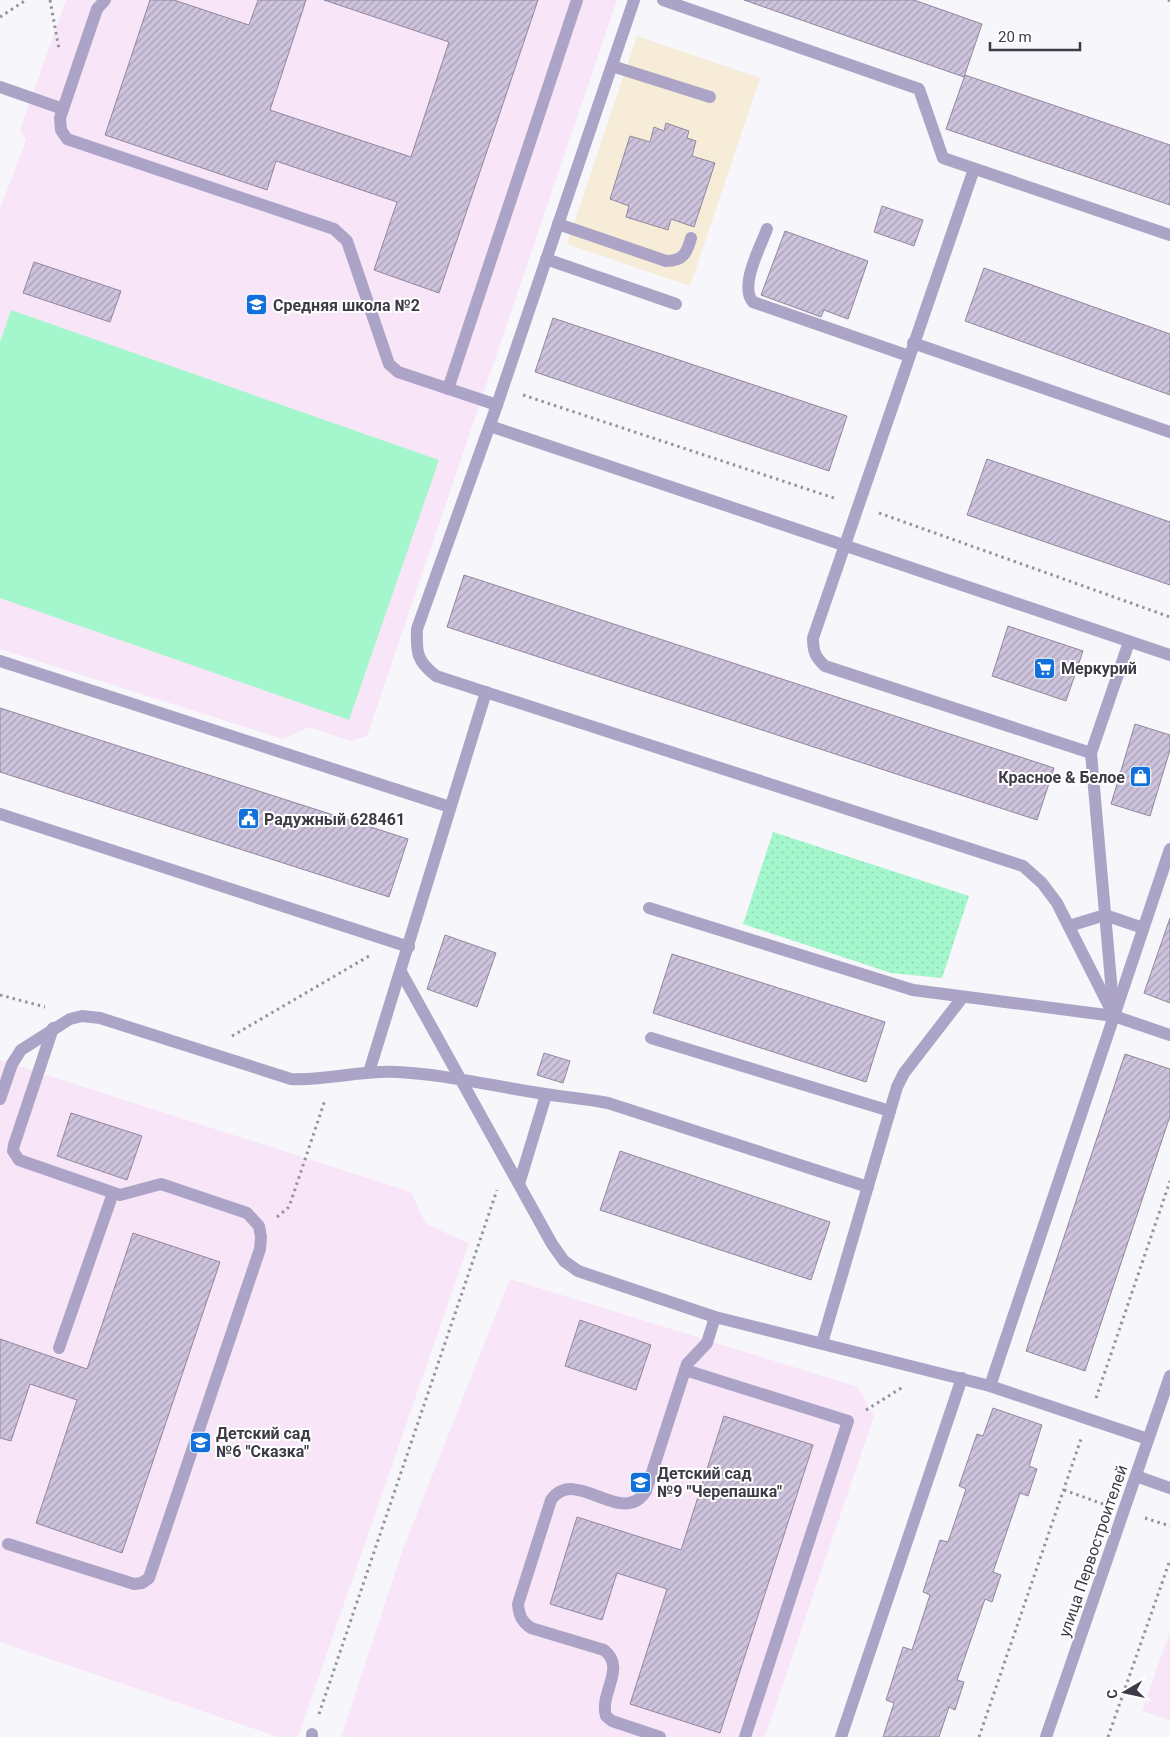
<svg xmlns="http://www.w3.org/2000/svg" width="1170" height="1737" viewBox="0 0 1170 1737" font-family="Roboto,sans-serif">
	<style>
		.commercial { fill: #f6ecd7 }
		.education { fill: #f8e6f8 }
		.park { fill: url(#park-dots) }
		.garden { fill: #a4f7cc }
		.building { fill: url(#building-hatch); stroke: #92879f }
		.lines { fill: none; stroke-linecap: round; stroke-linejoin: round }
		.path { stroke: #95939c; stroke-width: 3; stroke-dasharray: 2.5 4; stroke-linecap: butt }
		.service { stroke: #aba4c6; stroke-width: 12 }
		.minor { stroke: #aba4c6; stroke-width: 12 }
		.labels { text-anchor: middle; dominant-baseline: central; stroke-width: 4; stroke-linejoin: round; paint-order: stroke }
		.poi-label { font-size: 16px; font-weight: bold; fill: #3d3b46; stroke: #fff; text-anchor: start }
		.street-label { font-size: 16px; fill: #3d3b46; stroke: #fff }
	</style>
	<defs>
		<pattern id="park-dots" width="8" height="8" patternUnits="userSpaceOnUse" patternTransform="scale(1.25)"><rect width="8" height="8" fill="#a4f7cc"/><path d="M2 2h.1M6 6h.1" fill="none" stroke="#8ed5b1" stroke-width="1.8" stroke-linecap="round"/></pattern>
		<pattern id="building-hatch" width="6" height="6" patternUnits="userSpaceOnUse" patternTransform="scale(1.25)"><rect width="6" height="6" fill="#cdc3dc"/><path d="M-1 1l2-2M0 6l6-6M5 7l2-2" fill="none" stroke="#a8a0b4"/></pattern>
	</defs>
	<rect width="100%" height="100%" fill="#f7f6fb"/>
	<path class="commercial" d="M637,36L760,78L690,286L567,244Z"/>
	<g class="education">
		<path d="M66,0H617L367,736L350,741L309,727L283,739L0,649V209L26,140L20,130Z"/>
		<path d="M0,1060L411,1192L426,1224L469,1243L298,1737H278L0,1642Z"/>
		<path d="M510,1279L858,1387L874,1416L765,1737H341L403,1549Z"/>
		<path d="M1170,1631V1720L1142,1711Z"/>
	</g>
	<path class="park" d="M773,832L969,896L942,978L891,973L743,924Z"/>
	<path class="garden" d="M11,310L439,460L349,720L0,598V342Z"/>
	<g class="building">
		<path d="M150,0H174L249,25L258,0H306L270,110L411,157L449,42L324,0H538L439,293L374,270L397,202L276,161L267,190L105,135Z"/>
		<path d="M744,0H914L982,24L964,77Z"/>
		<path d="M965,75L1170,145V205L946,129Z"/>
		<path d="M666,123L689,131L687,138L696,141L692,156L715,163L694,227L671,219L668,230L626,217L629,206L610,199L630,136L650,142L654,127L664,131Z"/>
		<path d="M882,206L923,220L914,246L874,232Z"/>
		<path d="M785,231L868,261L848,319L824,310L821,317L761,295Z"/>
		<path d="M34,262L121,291L110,322L23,293Z"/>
		<path d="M984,268L1170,334V395L965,321Z"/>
		<path d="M553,318L847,416L829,471L535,372Z"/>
		<path d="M987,459L1170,522V585L967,515Z"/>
		<path d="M464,575L1054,768L1037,820L447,627Z"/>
		<path d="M1008,626L1083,651L1066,701L992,676Z"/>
		<path d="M0,708L408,839L389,897L0,772Z"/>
		<path d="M1135,724L1170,735V750L1150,816L1111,804Z"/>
		<path d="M1170,918V1003L1144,993Z"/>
		<path d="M445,935L496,953L477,1007L427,989Z"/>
		<path d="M672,954L885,1022L866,1082L653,1013Z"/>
		<path d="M544,1053L570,1061L563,1083L537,1075Z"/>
		<path d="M1125,1054L1170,1069V1116L1085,1371L1026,1351Z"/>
		<path d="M71,1113L142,1136L127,1180L57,1156Z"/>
		<path d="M620,1151L830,1222L811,1280L600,1210Z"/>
		<path d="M133,1233L220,1262L122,1553L36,1523L77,1400L30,1384L11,1441L0,1438V1339L87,1369Z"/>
		<path d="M580,1320L651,1345L636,1390L565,1366Z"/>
		<path d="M993,1408L1042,1425L1029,1466L1037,1469L1028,1496L1020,1493L993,1572L1001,1575L992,1602L985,1599L957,1680L964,1682L955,1710L949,1707L939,1737H883L894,1703L886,1700L903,1647L912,1650L930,1595L923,1592L940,1540L948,1542L966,1489L959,1486L977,1434L983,1436Z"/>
		<path d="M724,1416L813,1445L720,1733L630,1704L667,1589L617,1573L602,1620L550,1604L577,1517L681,1550Z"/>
	</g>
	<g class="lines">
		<g class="path">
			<path d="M50,0L59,49"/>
			<path d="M1168,0L1170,1"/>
			<path d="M0,17L26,0"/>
			<path d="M523,395L837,499"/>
			<path d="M879,513L1170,617"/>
			<path d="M0,995L45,1007"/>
			<path d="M232,1036L369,956"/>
			<path d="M277,1217L289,1207L325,1100"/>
			<path d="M1096,1398L1170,1181"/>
			<path d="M866,1410L903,1387"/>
			<path d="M1064,1490L1103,1504"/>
			<path d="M1145,1518L1170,1526"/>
			<path d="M319,1714L497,1190"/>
			<path d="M979,1737L1081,1439"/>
			<path d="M1108,1737L1170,1560"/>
		</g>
		<g class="service">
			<path d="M105,0L97,9L60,118L61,130L67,139L334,229L347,241L389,364L398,372L497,405"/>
			<path d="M634,0L497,405L417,629C416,653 417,661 436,676L1023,866L1042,883L1057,903L1114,1016L1170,1035"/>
			<path d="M663,0L919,89L943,158L1170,235"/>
			<path d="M612,66L710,97"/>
			<path d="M0,87L63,109"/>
			<path d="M974,169L813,638C813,651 815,657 825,666L1091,753"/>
			<path d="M558,224L666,261C683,261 687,253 691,238"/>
			<path d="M767,229C760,248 739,286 753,302L909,356"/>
			<path d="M546,259L676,304"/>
			<path d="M913,343L1170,432"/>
			<path d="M448,389L577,0"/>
			<path d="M490,426L1170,655"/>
			<path d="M0,661L450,807"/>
			<path d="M0,814L409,947"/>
			<path d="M649,908L913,990L1114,1016L1091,753L1129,642"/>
			<path d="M1069,926L1105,915L1143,928"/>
			<path d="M401,972L552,1244L564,1261L578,1271L715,1317L990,1386L1148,1439"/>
			<path d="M651,1038L890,1111"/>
			<path d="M369,1072L486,692"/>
			<path d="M0,1099L12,1064L21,1050L70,1019L82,1016L100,1018L291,1079C326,1081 361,1070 397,1072C442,1074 488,1085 533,1092C558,1097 583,1098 608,1103L868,1187"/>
			<path d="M519,1184L546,1095"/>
			<path d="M822,1343L897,1087L904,1073L962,998"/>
			<path d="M59,1348L113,1193"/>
			<path d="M685,1370L848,1421L745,1737"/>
			<path d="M990,1386L1170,849"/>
			<path d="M1136,1476L1170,1488"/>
			<path d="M8,1544L134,1584L142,1583L149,1578L260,1249L261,1237L259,1226L247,1213L161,1184L120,1195L19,1160L13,1151L14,1145L53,1028"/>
			<path d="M312,1737V1734"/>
			<path d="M660,1737L612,1721L606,1716C599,1693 627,1668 604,1650L531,1628C522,1622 519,1616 518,1604L551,1500C576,1465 622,1529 646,1491L687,1364L707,1343L715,1317"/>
			<path d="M841,1737L962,1378"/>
		</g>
		<path class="minor" d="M1046,1737L1170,1376"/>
	</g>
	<defs>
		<symbol id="school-square" viewBox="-11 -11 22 22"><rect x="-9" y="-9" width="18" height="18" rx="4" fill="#1170d9" stroke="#fff"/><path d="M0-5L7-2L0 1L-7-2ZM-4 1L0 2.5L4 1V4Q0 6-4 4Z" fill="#fff"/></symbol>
		<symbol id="supermarket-square" viewBox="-11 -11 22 22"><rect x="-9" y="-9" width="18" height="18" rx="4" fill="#1170d9" stroke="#fff"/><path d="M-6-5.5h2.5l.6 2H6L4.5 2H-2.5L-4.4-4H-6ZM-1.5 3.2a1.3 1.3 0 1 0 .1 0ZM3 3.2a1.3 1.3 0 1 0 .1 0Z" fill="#fff"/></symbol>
		<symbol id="shop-square" viewBox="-11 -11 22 22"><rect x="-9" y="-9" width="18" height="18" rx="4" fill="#1170d9" stroke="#fff"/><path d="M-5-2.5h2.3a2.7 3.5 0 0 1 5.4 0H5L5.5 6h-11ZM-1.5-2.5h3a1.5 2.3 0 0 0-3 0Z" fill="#fff"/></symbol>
		<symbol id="civic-square" viewBox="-11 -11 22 22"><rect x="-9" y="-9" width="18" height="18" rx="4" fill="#1170d9" stroke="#fff"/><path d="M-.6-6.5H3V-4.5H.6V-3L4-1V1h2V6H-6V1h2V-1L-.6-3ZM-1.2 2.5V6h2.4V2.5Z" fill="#fff"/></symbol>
	</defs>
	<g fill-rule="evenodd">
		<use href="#school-square" x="244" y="292" width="25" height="25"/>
		<use href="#supermarket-square" x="1032" y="656" width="25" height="25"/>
		<use href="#shop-square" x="1128" y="764" width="25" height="25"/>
		<use href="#civic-square" x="236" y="806" width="25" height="25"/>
		<use href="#school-square" x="188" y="1430" width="25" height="25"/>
		<use href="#school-square" x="628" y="1470" width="25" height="25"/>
	</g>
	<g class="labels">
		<g class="poi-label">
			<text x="273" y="305">Средняя школа №2</text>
			<text x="1061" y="668">Меркурий</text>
			<text x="1125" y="777" text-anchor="end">Красное &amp; Белое</text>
			<text x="264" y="819">Радужный 628461</text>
			<text x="216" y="1433">Детский сад<tspan x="216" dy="18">№6 "Сказка"</tspan></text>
			<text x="657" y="1473">Детский сад<tspan x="657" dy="18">№9 "Черепашка"</tspan></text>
		</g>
		<g class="street-label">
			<text transform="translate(1093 1551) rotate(-71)">улица Первостроителей</text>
		</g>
	</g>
	<g transform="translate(1125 1692) rotate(261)" stroke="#ffffff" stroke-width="4" paint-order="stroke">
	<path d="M0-4L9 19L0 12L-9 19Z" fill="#3d3b46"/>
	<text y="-8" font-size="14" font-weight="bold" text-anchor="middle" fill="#3d3b46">С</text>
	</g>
	<path d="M990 42v8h90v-8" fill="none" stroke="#3d3b46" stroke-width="2.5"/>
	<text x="998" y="42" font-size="15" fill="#3d3b46" stroke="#ffffff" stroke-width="4" paint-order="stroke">20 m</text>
</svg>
